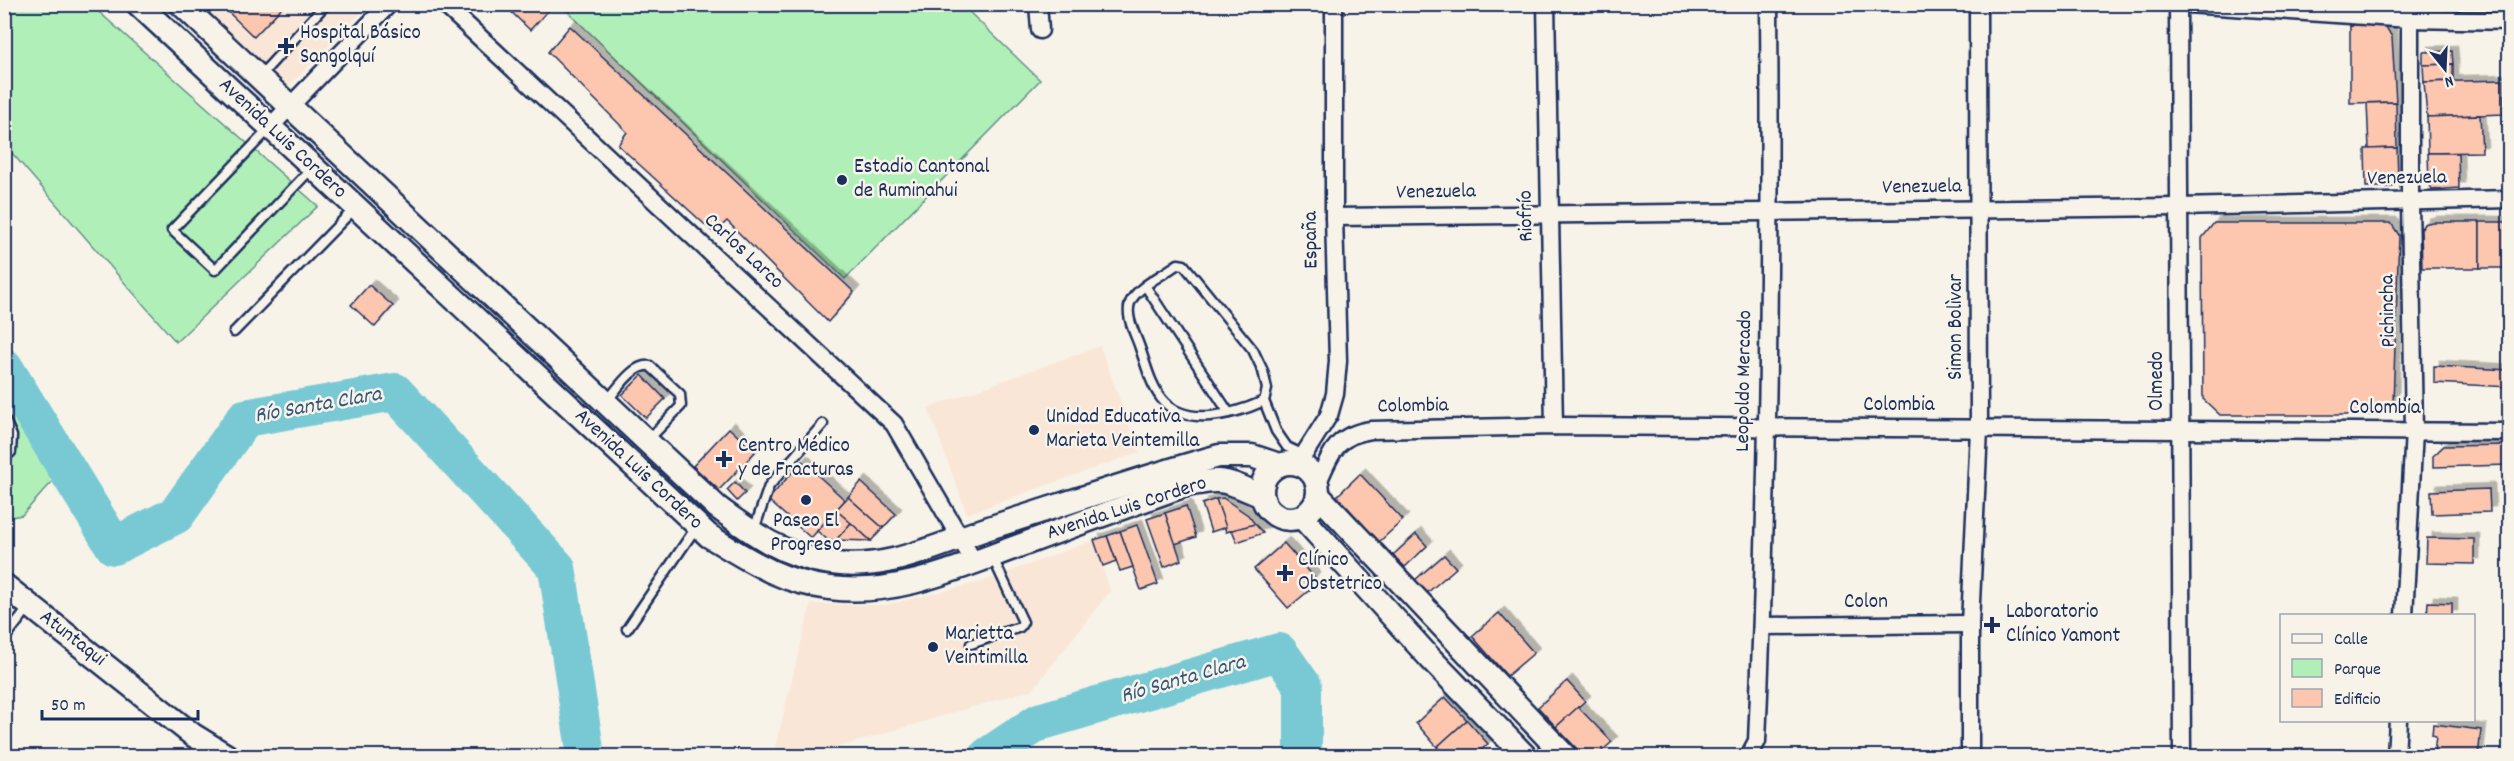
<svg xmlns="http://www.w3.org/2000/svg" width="2514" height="761" viewBox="0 0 2514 761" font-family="Dekko,sans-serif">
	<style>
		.built { fill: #f9e6d7 }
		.green { fill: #b0f0b8; stroke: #66908b; stroke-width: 1.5 }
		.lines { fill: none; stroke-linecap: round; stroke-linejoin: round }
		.river { stroke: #79c9d5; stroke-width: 38 }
		.building { fill: #fdc6af; stroke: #1b2f5e; stroke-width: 1.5; filter: url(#shadow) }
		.lane-casing { stroke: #1b2f5e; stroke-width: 13 }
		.street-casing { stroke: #1b2f5e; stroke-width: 21 }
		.secondary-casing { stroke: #1b2f5e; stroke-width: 27 }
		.lane { stroke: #f7f3e8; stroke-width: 8 }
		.street { stroke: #f7f3e8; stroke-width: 16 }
		.secondary { stroke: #f7f3e8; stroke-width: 22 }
		.poi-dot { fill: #1b2f5e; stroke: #f7f3e8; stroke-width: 2 }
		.labels { text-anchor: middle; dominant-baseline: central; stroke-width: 5; stroke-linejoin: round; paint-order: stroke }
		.poi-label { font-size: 21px; fill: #1b2f5e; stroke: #f7f3e8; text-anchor: start }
		.street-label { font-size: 21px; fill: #1b2f5e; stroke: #f7f3e8 }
		.water-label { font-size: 22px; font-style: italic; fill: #32567c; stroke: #f7f3e8 }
	</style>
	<defs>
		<filter id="shadow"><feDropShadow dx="5.5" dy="-5.5" stdDeviation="0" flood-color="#0004"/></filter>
	</defs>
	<rect width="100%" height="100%" fill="#f7f3e8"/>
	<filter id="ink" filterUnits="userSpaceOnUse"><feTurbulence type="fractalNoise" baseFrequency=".0167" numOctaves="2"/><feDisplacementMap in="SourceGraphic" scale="12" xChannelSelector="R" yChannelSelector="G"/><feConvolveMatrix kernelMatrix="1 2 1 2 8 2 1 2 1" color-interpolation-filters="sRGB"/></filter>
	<g filter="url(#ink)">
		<g class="built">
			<path d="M201,5H369L287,88Z"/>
			<path d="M1100,346L1139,452L967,514L928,408Z"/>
			<path d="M1094,540L1110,591L1033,689L808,756H773L811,604L886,605L982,582Z"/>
		</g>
		<g class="green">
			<path d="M4,5H91L318,206L176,342L5,145Z"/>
			<path d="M561,5H962L1040,80L845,279Z"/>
			<path d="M4,345L36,387L53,481L22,515L5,518Z"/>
		</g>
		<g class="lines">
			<g class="river">
				<path d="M4,367L114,546L176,515L245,418L395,392L557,568L586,756"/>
				<path d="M988,756L1039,722L1279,652L1303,686V756"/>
			</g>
		</g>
		<g class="building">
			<path d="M220,4H285L254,37Z"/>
			<path d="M503,4H554L530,30Z"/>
			<path d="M2350,25H2385L2392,37L2396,102L2350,103Z"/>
			<path d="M570,26L854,292L828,322L727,221L714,233L618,145L627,132L548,52Z"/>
			<path d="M2452,51L2453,64L2423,65V52Z"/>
			<path d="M2453,64V81L2424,82L2423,65Z"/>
			<path d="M2503,80L2504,114L2427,117L2424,82Z"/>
			<path d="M2396,102L2397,148L2369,149L2367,103Z"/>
			<path d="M2480,115L2482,152L2428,153L2427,117Z"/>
			<path d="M2397,148L2398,179L2392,187H2366L2365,149Z"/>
			<path d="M2428,153H2458L2459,188L2432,190L2429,183Z"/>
			<path d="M2432,222H2480V268H2422L2421,229L2424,224Z"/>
			<rect x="2480" y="222" width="30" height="46"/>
			<path d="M2214,223H2391L2399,235L2393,403L2377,415H2220L2203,399L2202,238Z"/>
			<path d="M369,285L393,306L375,327L351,305Z"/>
			<path d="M2434,366L2510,370V387L2434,383Z"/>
			<path d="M642,375L665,399L646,418L622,395Z"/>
			<path d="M729,428L755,452L719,490L693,466Z"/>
			<path d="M2510,445V465L2433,467V456L2444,446Z"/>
			<path d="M802,461L845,500L811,538L768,500Z"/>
			<path d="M1360,474L1403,520L1379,542L1337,496Z"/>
			<path d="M735,482L745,493L737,501L727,490Z"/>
			<path d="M861,482L896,514L883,528L848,497Z"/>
			<path d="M2489,489L2490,512L2432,514L2431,491Z"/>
			<path d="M848,497L883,528L871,541L836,510Z"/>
			<path d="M1223,498L1248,515L1255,524L1226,532L1216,499Z"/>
			<path d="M1216,499L1226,527L1211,532L1202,504Z"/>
			<path d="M1186,506L1196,537L1175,544L1165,513Z"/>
			<path d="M836,510L851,523L836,540H828L817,531Z"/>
			<path d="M1165,513L1181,560L1164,567L1147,519Z"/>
			<path d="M851,523L871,541L836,540Z"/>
			<path d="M1255,524L1263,533L1237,542L1232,530Z"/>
			<path d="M1137,525L1158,584L1141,590L1120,531Z"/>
			<path d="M1120,531L1133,567L1120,571L1107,536Z"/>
			<path d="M1416,534L1427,546L1405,567L1393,555Z"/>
			<path d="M1107,536L1116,561L1103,566L1094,540Z"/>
			<path d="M2427,538L2474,539V564L2426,563Z"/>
			<path d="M1284,543L1315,578L1308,584L1312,588L1288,608L1254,569Z"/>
			<path d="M1444,555L1456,568L1427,593L1415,580Z"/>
			<path d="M2428,602L2452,603V616H2427Z"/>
			<path d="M1499,613L1534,653L1507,676L1472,636Z"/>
			<path d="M2508,649H2510V711H2505Z"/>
			<path d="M1567,681L1585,701L1556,727L1538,707Z"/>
			<path d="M1445,697L1467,720L1437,747L1416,723Z"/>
			<path d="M1578,707L1612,742L1596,756H1584L1556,727Z"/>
			<path d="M1467,720L1488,744L1474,756H1446L1437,747Z"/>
			<path d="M2433,724L2481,730L2478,756L2434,752L2436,736L2432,735Z"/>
		</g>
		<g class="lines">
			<defs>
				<g id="lane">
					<path d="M259,77L326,4"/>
					<path d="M270,128L172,230L215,270L312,168"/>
					<path d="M1146,287L1229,413"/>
					<path d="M234,332L354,209"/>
					<path d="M1264,401C1235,414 1184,429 1161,398C1150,383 1146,365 1140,348C1136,335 1125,317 1130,303C1135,289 1159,277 1172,268L1178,264L1184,265L1253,350L1263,371L1267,389L1264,401L1276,431L1287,447L1304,455"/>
					<path d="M606,402C617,390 633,363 650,366L680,394L681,406L647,441"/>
					<path d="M4,418L12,436L11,452L4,458"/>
					<path d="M754,530L769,486L823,424"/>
					<path d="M627,629L697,526"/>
					<path d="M4,639L30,606"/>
					<path d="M971,644L1020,627L1023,622L992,556"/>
				</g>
				<g id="street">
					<path d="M444,4L894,424L974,562"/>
					<path d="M1038,4L1040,30"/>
					<path d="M1546,4L1554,426"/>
					<path d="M2178,4L2182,756"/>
					<path d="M2187,4L2410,19L2510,21"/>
					<path d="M270,127L389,4"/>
					<path d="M1334,217L2179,207L2510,199"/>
					<path d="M1298,464L1329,415L1335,394L1338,361L1334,217V4"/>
					<path d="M1317,484C1331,454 1335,435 1371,430L1554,426L2510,432"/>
					<path d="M2404,616L2414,431L2410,202V4"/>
					<path d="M1762,626L1970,624"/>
					<path d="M1749,756L1757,741C1768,496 1771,250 1769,4"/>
					<path d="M1970,756V624L1979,429L1978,4"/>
					<path d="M2396,756L2398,720"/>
				</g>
				<g id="secondary">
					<path d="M138,4L709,536C750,561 781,582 830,588C898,597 962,566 1024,544C1077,524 1130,505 1183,486C1224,477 1224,480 1262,496"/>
					<path d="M181,4L717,507C753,534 784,556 830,563C887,572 939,544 992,527C1068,503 1142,477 1219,456H1252L1279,465"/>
					<circle cx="1290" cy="491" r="28"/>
					<path d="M1318,495L1565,756"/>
					<path d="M1302,517L1430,658L1525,756"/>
					<path d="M4,585L193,735L227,756"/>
				</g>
			</defs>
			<use href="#lane" class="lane-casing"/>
			<use href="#street" class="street-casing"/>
			<use href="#secondary" class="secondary-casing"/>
			<use href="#lane" class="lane"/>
			<use href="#street" class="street"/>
			<use href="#secondary" class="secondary"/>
		</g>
	</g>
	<g class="poi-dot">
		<path d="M283 37h6v6h6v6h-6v6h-6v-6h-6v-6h6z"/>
		<circle cx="842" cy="180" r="6"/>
		<circle cx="1034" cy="430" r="6"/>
		<path d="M721 450h6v6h6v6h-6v6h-6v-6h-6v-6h6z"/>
		<circle cx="806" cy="500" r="6"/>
		<path d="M1282 564h6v6h6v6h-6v6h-6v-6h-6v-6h6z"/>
		<path d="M1989 616h6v6h6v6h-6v6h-6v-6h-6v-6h6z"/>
		<circle cx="933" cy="647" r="6"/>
	</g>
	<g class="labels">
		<g class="poi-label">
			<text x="300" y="34">Hospital Básico<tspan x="300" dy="24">Sangolquí</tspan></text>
			<text x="854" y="168">Estadio Cantonal<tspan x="854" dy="24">de Ruminahui</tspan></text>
			<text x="1046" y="418">Unidad Educativa<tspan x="1046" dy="24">Marieta Veintemilla</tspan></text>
			<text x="738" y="447">Centro Médico<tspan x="738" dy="24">y de Fracturas</tspan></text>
			<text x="806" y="522" text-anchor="middle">Paseo El<tspan x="806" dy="24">Progreso</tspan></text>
			<text x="1298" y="561">Clínico<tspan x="1298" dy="24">Obstetrico</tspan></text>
			<text x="2006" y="613">Laboratorio<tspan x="2006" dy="24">Clínico Yamont</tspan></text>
			<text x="945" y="635">Marietta<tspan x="945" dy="24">Veintimilla</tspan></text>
		</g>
		<g class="street-label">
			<text transform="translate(282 139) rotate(43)">Avenida Luis Cordero</text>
			<text transform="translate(2407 179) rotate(-1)">Venezuela</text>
			<text transform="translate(1922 188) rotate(-1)">Venezuela</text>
			<text transform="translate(1436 193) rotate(-1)">Venezuela</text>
			<text transform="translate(1527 216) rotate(-91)">Riofrío</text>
			<text transform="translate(1312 240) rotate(-91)">España</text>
			<text transform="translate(743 252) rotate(43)">Carlos Larco</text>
			<text transform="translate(2389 311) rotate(-91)">Pichincha</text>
			<text transform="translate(1957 327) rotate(-90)">Simon Bolìvar</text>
			<text transform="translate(1745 381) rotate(-89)">Leopoldo Mercado</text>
			<text transform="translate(2158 381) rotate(-90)">Olmedo</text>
			<text x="1899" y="406">Colombia</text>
			<text transform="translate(1413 407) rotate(-1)">Colombia</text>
			<text x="2385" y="409">Colombia</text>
			<text transform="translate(638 470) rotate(43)">Avenida Luis Cordero</text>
			<text transform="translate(1127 509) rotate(-18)">Avenida Luis Cordero</text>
			<text x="1866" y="603">Colon</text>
			<text transform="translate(72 639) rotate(38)">Atuntaqui</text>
		</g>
		<g class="water-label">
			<text transform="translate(318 406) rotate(-10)">Río Santa Clara</text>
			<text transform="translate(1183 680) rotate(-16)">Río Santa Clara</text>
		</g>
	</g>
	<rect width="2514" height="761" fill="none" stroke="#f7f3e8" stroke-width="24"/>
	<rect x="12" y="12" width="2490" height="737" fill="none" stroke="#1b2f5e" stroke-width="2" filter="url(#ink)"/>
	<rect x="2280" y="614" width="195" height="108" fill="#f7f3e8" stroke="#9fa5b1" stroke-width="1.5"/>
	<rect x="2292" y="634" width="30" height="9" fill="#f7f3e8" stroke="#9fa5b1" stroke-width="1.5"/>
	<text x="2334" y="644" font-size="18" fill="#1b2f5e">Calle</text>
	<rect x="2292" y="659" width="30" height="18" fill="#b0f0b8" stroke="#9fa5b1" stroke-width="1.5"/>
	<text x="2334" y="674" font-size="18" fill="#1b2f5e">Parque</text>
	<rect x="2292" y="689" width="30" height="18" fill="#fdc6af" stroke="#9fa5b1" stroke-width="1.5"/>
	<text x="2334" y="704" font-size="18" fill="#1b2f5e">Edificio</text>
	<g transform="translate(2445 69) rotate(162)" stroke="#f7f3e8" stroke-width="4.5" paint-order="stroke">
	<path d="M0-4.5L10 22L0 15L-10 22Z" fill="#1b2f5e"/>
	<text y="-9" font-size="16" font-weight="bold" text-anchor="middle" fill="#1b2f5e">N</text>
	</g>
	<path d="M42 710v9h156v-9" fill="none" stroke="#1b2f5e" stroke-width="3"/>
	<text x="51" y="710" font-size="18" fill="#1b2f5e" stroke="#f7f3e8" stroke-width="4.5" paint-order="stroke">50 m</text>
</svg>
